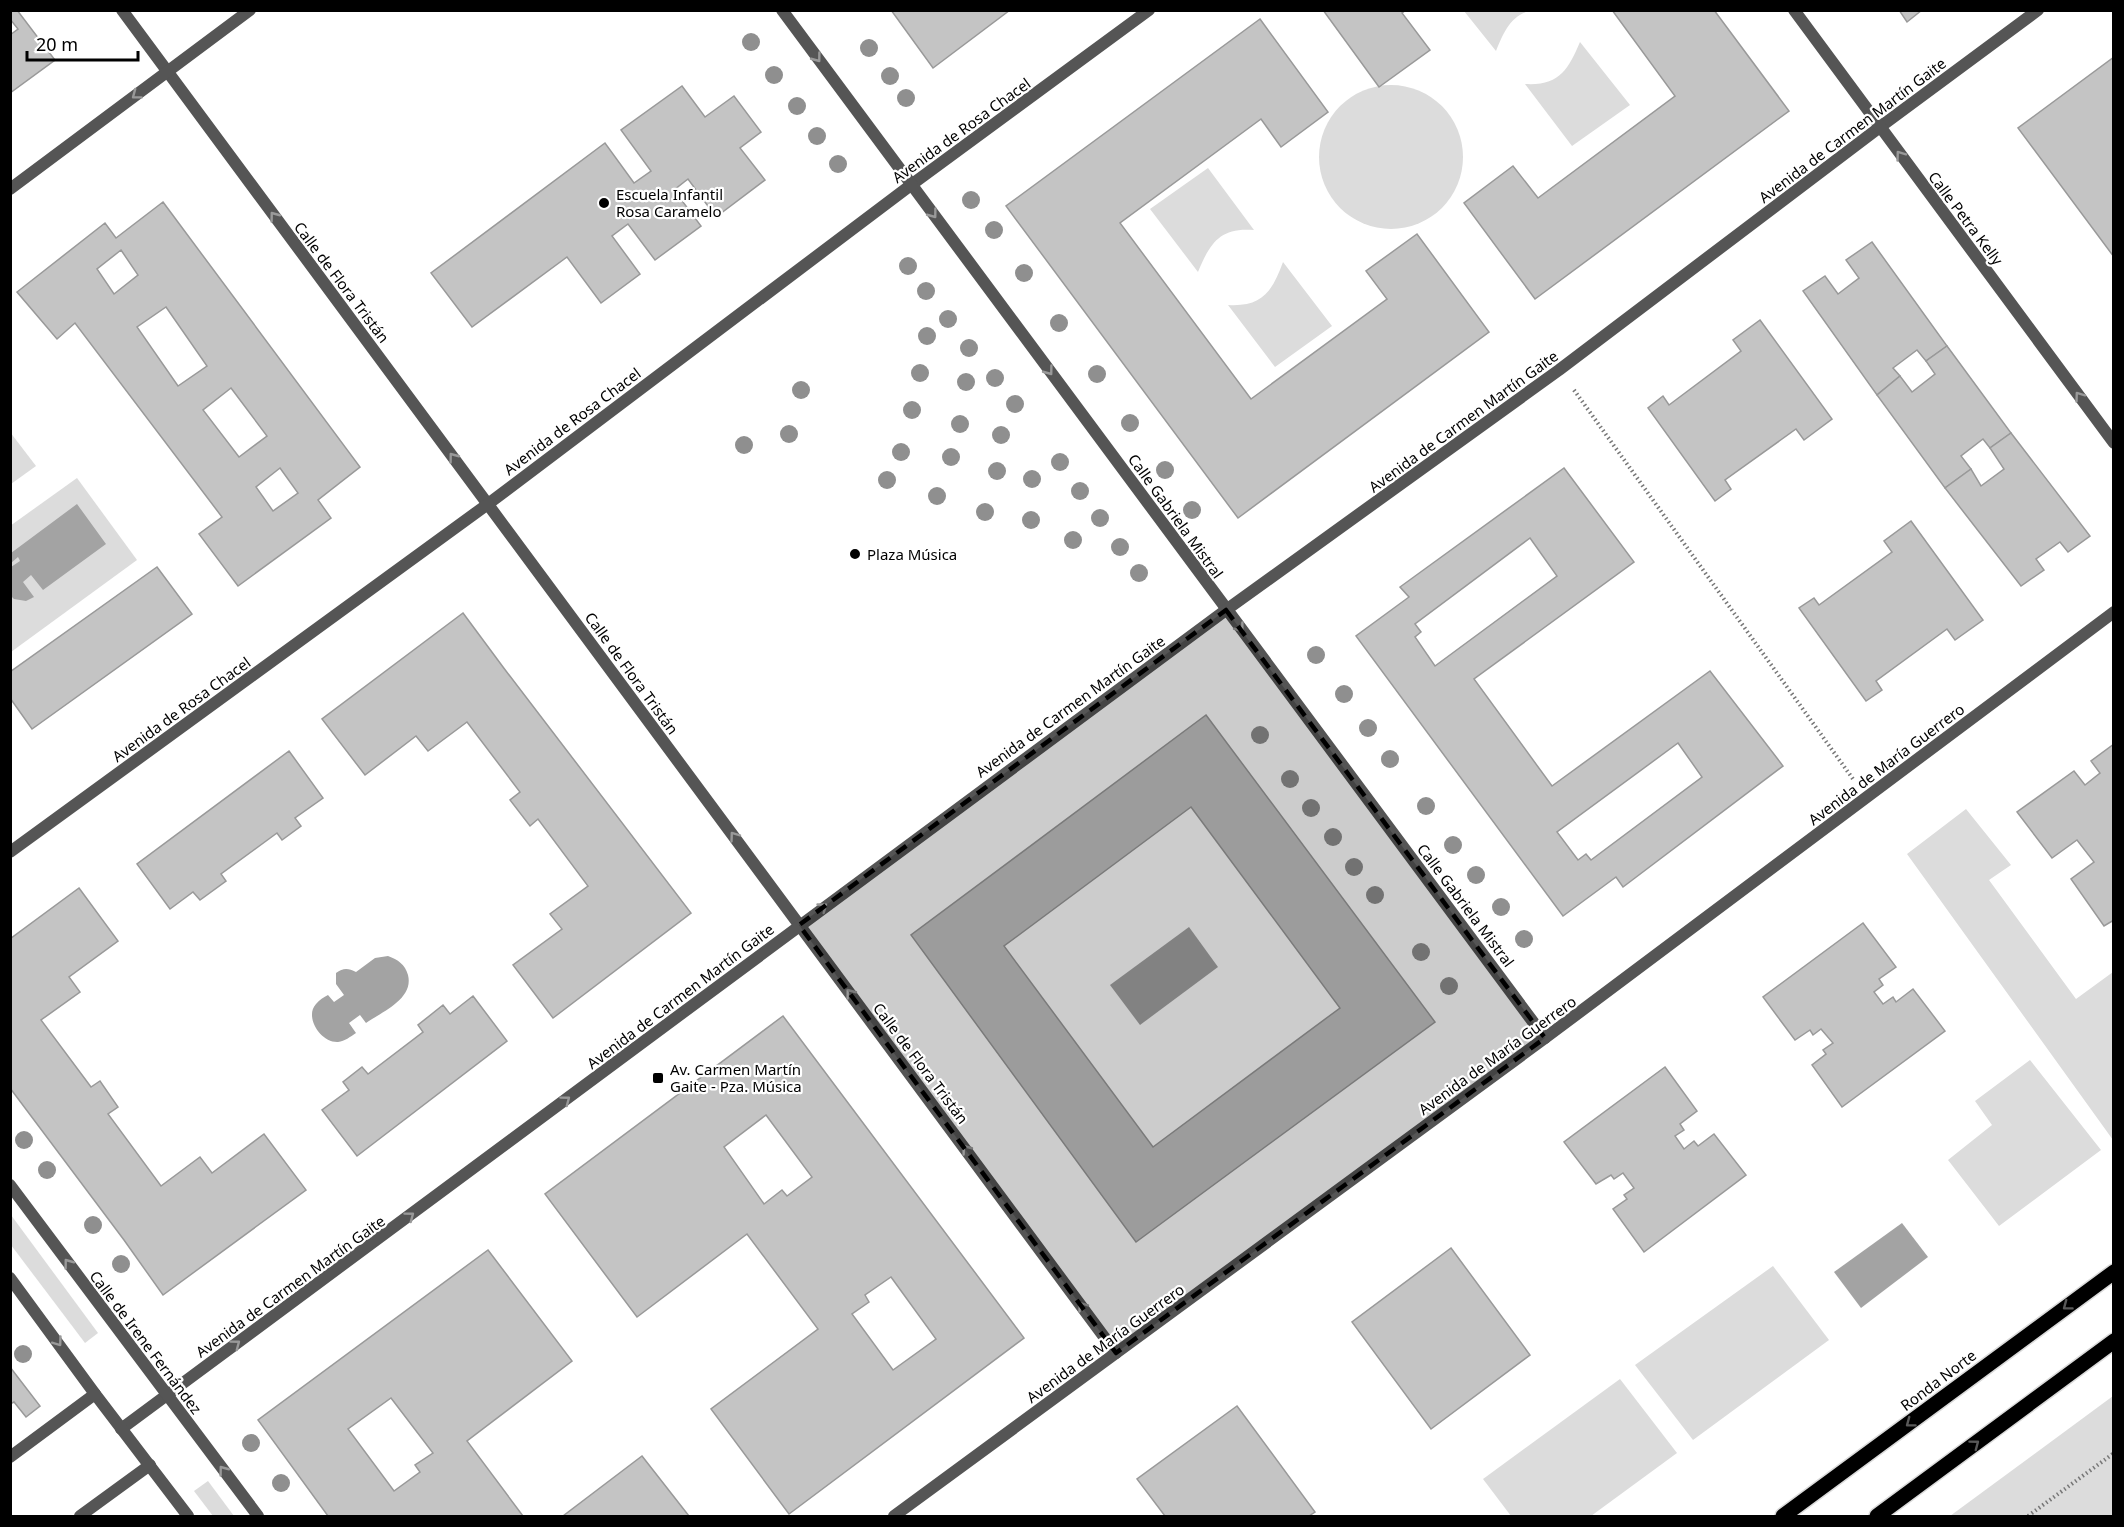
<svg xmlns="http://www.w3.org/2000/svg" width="2124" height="1527" viewBox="0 0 2124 1527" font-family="'Noto Sans',sans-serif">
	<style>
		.green { fill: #dcdcdc }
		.water { fill: #a3a3a3 }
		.building { fill: #c4c4c4; stroke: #999; stroke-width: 1.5; fill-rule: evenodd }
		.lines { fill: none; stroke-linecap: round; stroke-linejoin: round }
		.primary-casing { stroke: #dbdbdb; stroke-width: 18 }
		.path { stroke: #777; stroke-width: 4; stroke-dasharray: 1.5 3; stroke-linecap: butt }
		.pedestrian { stroke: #555; stroke-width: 12 }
		.minor { stroke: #555; stroke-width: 12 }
		.tertiary { stroke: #555; stroke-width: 12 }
		.primary { stroke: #000; stroke-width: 15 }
		.tree { fill: #8f8f8f }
		.oneway { stroke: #999 }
		.oneway2 { stroke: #595959 }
		.marked { fill: #000; fill-opacity: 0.2; stroke: #000; stroke-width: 4.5; stroke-dasharray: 12 8; stroke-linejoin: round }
		.poi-dot { fill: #000; stroke: #fff; stroke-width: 2 }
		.labels { text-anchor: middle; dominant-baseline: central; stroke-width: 4.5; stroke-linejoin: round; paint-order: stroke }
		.street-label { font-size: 15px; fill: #000; stroke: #fff }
		.poi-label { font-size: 15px; fill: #000; stroke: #fff; text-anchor: start }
	</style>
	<rect width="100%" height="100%" fill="#fff"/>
	<g class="green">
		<path d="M1464,11H1529C1510,16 1503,34 1496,51Z"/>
		<path d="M1580,42L1630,105L1572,146L1525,84C1559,86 1568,70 1580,42Z"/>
		<circle cx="1391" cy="157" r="72"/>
		<path d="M1208,168L1254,230C1220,227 1210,243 1198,272L1150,209Z"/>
		<path d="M1283,262L1332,326L1275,367L1228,305C1262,307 1272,292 1283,262Z"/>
		<path d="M10,432L36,466L11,484H10Z"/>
		<path d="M77,478L137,560L11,652L10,526Z"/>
		<path d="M1966,809L2011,865L1989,880L2076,999L2113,972V1140L1907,854Z"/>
		<path d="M2030,1060L2101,1150L1999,1226L1948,1160L1992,1125L1975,1101Z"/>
		<path d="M11,1215L98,1333L85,1343L11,1245Z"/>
		<path d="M1773,1266L1829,1340L1693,1440L1635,1365Z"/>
		<path d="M1620,1379L1677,1453L1591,1516H1511L1483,1479Z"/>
		<path d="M2113,1396V1516H1950Z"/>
		<path d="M208,1481L234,1516H213L194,1491Z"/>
	</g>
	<g class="water">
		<path d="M77,504L106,544L43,590L31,575L23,582L34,597L26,601L14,599L11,596V567L20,561L18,557L11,563V553Z"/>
		<path d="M1189,927L1218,967L1140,1025L1110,985Z"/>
		<path d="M388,956C398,960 405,964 408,975C414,999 382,1012 366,1023L360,1015L349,1023L356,1033C350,1037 345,1041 338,1042C321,1043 304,1017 316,1004C319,1000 324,997 328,995L334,1002L344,995L336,984V973C343,968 348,968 356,972L375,958Z"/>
		<path d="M1902,1223L1928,1257L1861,1308L1834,1272Z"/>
	</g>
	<g class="building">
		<path d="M10,10H17L55,60L10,93V35L18,29L10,19Z"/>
		<path d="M891,10H1010L933,68Z"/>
		<path d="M1323,10H1406L1402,13L1430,50L1379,87Z"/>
		<path d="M1612,10H1714L1789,111L1535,299L1464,203L1513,166L1538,198L1675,96Z"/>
		<path d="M1899,10H1922L1907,22Z"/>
		<path d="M1260,19L1328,112L1281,147L1261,119L1120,223L1251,399L1387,299L1366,271L1417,234L1489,332L1238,518L1006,206Z"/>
		<path d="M2114,57L2113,145L2114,257L2018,128Z"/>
		<path d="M682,86L705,117L734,96L761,132L740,148L765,180L716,217L688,179L674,190L701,226L655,260L628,224L612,236L640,274L601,303L567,257L472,327L431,273L605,143L634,183L651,171L621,130Z"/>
		<path d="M163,202L360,467L318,500L331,518L238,586L199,534L222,517L75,323L57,339L17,292L105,223L116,238ZM121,250L138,275L114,294L97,269ZM166,307L207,366L178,386L137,327ZM231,388L267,436L239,457L203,410ZM280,468L298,493L273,511L256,487Z"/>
		<path d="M1872,242L1947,346L1926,361L1917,350L1893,368L1900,376L1877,395L1803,291L1825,276L1838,294L1859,278L1846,260Z"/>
		<path d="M1760,320L1832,419L1804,440L1796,429L1725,480L1731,489L1715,501L1648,408L1663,396L1669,405L1741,351L1733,340Z"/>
		<path d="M1947,346L2011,433L1990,448L1983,439L1961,456L1971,469L1945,488L1877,395L1900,376L1912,392L1935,374L1926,361Z"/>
		<path d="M2011,433L2090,536L2068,552L2060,542L2036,559L2044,570L2021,586L1945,488L1971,469L1981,486L2004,469L1990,448Z"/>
		<path d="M1564,468L1634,562L1474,679L1552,786L1710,671L1783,766L1623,887L1616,877L1563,916L1356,636L1409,597L1400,587ZM1530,538L1557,576L1435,666L1415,637L1421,632L1415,624ZM1678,743L1702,777L1591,860L1586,854L1578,860L1557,832Z"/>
		<path d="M1911,521L1983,620L1955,640L1947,629L1876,681L1882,690L1866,701L1799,608L1814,598L1819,605L1892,552L1884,541Z"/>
		<path d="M157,567L192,614L32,729L10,698V672Z"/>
		<path d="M463,613L503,667L691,913L553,1018L513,965L562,929L550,914L588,886L538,819L530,826L510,800L520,792L467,722L428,751L416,736L365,775L322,719Z"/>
		<path d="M1206,715L1435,1022L1136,1242L911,935ZM1191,807L1340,1008L1153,1147L1004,946Z"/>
		<path d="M2114,744V920L2104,926L2071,879L2094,862L2077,840L2052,858L2017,812L2074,771L2085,785L2100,773L2091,761Z"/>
		<path d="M289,751L323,798L295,818L301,826L282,840L277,833L221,874L226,881L200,900L193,892L170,909L137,864Z"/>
		<path d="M79,888L118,941L69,977L80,992L41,1020L91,1087L100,1081L118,1107L108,1114L161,1186L200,1157L212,1173L264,1134L306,1190L163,1295L124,1240L10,1088V939Z"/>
		<path d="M1863,923L1896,967L1879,979L1883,985L1874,992L1883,1004L1893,997L1896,1002L1913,989L1945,1031L1842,1107L1812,1065L1826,1054L1823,1050L1833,1043L1821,1029L1813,1035L1810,1030L1795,1040L1763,997Z"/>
		<path d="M473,996L507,1041L357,1156L322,1110L349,1090L343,1082L362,1067L368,1074L423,1032L418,1025L443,1005L450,1014Z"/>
		<path d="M783,1016L1024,1338L789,1514L711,1409L818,1329L747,1234L637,1317L545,1194ZM766,1115L812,1177L787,1196L782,1190L764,1204L724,1147ZM891,1277L936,1339L893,1370L852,1314L869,1302L865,1295Z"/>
		<path d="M1665,1067L1697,1111L1680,1124L1684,1130L1675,1136L1684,1149L1694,1141L1698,1146L1714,1134L1746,1175L1644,1252L1613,1209L1627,1199L1624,1195L1634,1188L1623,1173L1614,1179L1611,1175L1596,1184L1564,1142Z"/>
		<path d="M1451,1248L1530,1355L1431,1429L1352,1322Z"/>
		<path d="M488,1250L572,1361L467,1441L523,1516H328L258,1420ZM391,1398L433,1453L415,1465L420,1472L394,1491L348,1429Z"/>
		<path d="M10,1367L40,1406L26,1417L14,1402L10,1404Z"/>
		<path d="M1237,1406L1315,1512L1309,1516H1165L1137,1479Z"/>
		<path d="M642,1456L689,1516H563Z"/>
	</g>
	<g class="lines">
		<defs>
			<g id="primary">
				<path d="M1783,1516L2114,1272"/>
				<path d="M1877,1516L2114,1341"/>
			</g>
		</defs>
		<use href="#primary" class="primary-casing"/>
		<g class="path">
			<path d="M1574,390L1853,779"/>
			<path d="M2028,1516L2114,1453"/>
		</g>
		<path class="pedestrian" d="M488,504L911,185L1149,10"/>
		<g class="minor">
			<path d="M122,10L1116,1353"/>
			<path d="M782,10L1545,1038"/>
			<path d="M10,852L488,504"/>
			<path d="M121,1429L1226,610L1559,370L1880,127L2038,10"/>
			<path d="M10,1457L95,1394"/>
			<path d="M80,1516L150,1465"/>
		</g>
		<g class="tertiary">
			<path d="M1794,10L2114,443"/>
			<path d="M10,189L250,10"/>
			<path d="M10,1185L258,1516"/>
			<path d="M10,1278L95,1394L188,1516"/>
			<path d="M894,1516L1545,1038L2114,612"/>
		</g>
		<use href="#primary" class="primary"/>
	</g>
	<g class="tree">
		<circle cx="751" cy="42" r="9"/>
		<circle cx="869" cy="48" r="9"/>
		<circle cx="774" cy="75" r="9"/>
		<circle cx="890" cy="76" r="9"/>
		<circle cx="906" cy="98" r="9"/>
		<circle cx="797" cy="106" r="9"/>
		<circle cx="817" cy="136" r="9"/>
		<circle cx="838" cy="164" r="9"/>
		<circle cx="971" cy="200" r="9"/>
		<circle cx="994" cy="230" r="9"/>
		<circle cx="908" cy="266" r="9"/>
		<circle cx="1024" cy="273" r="9"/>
		<circle cx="926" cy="291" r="9"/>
		<circle cx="948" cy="319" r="9"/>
		<circle cx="1059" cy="323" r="9"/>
		<circle cx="927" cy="336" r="9"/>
		<circle cx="969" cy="348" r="9"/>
		<circle cx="920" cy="373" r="9"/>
		<circle cx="1097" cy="374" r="9"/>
		<circle cx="995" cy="378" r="9"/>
		<circle cx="966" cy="382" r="9"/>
		<circle cx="801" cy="390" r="9"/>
		<circle cx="1015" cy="404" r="9"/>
		<circle cx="912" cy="410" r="9"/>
		<circle cx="1130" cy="423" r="9"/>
		<circle cx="960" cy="424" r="9"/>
		<circle cx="789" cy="434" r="9"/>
		<circle cx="1001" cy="435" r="9"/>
		<circle cx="744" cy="445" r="9"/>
		<circle cx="901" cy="452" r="9"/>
		<circle cx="951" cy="457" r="9"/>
		<circle cx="1060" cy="462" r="9"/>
		<circle cx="1165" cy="470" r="9"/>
		<circle cx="997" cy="471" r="9"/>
		<circle cx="1032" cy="479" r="9"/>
		<circle cx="887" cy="480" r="9"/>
		<circle cx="1080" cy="491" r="9"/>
		<circle cx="937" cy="496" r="9"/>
		<circle cx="1192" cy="510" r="9"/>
		<circle cx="985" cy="512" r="9"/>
		<circle cx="1100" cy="518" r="9"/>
		<circle cx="1031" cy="520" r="9"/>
		<circle cx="1073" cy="540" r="9"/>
		<circle cx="1120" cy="547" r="9"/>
		<circle cx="1139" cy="573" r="9"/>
		<circle cx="1316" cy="655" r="9"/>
		<circle cx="1344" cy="694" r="9"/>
		<circle cx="1368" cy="728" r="9"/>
		<circle cx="1260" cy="735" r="9"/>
		<circle cx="1390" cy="759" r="9"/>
		<circle cx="1290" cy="779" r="9"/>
		<circle cx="1426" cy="806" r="9"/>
		<circle cx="1311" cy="808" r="9"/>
		<circle cx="1333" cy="837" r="9"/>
		<circle cx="1453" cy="845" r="9"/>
		<circle cx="1354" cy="867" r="9"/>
		<circle cx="1476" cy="875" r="9"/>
		<circle cx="1375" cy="895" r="9"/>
		<circle cx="1501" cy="907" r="9"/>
		<circle cx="1524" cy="939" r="9"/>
		<circle cx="1421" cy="952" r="9"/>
		<circle cx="1449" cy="986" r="9"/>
		<circle cx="24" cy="1140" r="9"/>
		<circle cx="47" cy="1170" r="9"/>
		<circle cx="93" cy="1225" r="9"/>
		<circle cx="121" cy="1264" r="9"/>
		<circle cx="23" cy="1354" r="9"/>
		<circle cx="251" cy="1443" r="9"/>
		<circle cx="281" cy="1483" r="9"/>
	</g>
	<defs><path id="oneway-chevron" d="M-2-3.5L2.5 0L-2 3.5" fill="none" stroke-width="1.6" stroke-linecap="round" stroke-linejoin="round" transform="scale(1.5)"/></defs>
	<g class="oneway">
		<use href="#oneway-chevron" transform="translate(817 58) rotate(53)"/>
		<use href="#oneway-chevron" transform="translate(136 95) rotate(143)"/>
		<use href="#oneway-chevron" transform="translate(1900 155) rotate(-126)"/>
		<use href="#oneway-chevron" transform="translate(933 214) rotate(53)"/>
		<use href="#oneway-chevron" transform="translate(274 216) rotate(-127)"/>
		<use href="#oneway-chevron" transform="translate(1049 371) rotate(53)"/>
		<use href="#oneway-chevron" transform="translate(2079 396) rotate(-126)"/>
		<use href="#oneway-chevron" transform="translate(453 457) rotate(-127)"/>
		<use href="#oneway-chevron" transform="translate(1240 628) rotate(53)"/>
		<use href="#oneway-chevron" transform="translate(734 836) rotate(-126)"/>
		<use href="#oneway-chevron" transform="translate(823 907) rotate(-36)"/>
		<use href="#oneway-chevron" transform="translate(850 993) rotate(-127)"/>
		<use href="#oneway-chevron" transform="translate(566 1100) rotate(-37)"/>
		<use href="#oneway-chevron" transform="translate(966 1149) rotate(-127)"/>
		<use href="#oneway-chevron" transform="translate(410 1216) rotate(-37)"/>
		<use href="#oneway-chevron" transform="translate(68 1263) rotate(-127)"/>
		<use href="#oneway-chevron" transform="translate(1082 1306) rotate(-126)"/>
		<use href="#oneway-chevron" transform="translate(58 1342) rotate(54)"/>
		<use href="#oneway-chevron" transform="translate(236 1344) rotate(-37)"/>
		<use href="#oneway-chevron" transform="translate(223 1470) rotate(-127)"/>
	</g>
	<g class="oneway2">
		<use href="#oneway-chevron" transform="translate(2067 1306) rotate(143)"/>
		<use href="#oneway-chevron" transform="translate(1910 1423) rotate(143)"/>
		<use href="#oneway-chevron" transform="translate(1975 1444) rotate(-37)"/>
	</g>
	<path class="marked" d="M1226,610L1545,1038L1116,1353L799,925Z"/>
	<g class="poi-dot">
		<circle cx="604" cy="203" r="6"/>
		<circle cx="855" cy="554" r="6"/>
		<rect x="652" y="1072" width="12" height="12" rx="3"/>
	</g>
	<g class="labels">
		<g class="street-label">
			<text transform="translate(961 130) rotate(-36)">Avenida de Rosa Chacel</text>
			<text transform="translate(1852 130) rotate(-37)">Avenida de Carmen Martín Gaite</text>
			<text transform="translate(1966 218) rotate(53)">Calle Petra Kelly</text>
			<text transform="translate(342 282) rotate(53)">Calle de Flora Tristán</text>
			<text transform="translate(572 421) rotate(-37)">Avenida de Rosa Chacel</text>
			<text transform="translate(1463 421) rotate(-36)">Avenida de Carmen Martín Gaite</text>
			<text transform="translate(1176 516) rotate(54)">Calle Gabriela Mistral</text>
			<text transform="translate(632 673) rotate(54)">Calle de Flora Tristán</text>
			<text transform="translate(1070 706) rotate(-36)">Avenida de Carmen Martín Gaite</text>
			<text transform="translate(181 709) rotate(-36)">Avenida de Rosa Chacel</text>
			<text transform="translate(1886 764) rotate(-37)">Avenida de María Guerrero</text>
			<text transform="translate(1466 905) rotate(53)">Calle Gabriela Mistral</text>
			<text transform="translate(680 996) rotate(-37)">Avenida de Carmen Martín Gaite</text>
			<text transform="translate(1497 1055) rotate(-36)">Avenida de María Guerrero</text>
			<text transform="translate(921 1063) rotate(53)">Calle de Flora Tristán</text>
			<text transform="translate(290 1286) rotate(-36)">Avenida de Carmen Martín Gaite</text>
			<text transform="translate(146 1342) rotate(53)">Calle de Irene Fernández</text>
			<text transform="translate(1105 1343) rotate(-36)">Avenida de María Guerrero</text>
			<text transform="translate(1938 1380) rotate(-37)">Ronda Norte</text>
		</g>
		<g class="poi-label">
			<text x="616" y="194">Escuela Infantil<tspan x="616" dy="17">Rosa Caramelo</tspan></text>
			<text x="867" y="554">Plaza Música</text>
			<text x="670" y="1069">Av. Carmen Martín<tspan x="670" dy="17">Gaite - Pza. Música</tspan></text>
		</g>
	</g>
	<rect width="2124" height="1527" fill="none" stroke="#000000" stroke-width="24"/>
	<path d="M27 51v9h111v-9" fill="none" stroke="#000000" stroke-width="3"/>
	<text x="36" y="51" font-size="18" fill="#000000" stroke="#ffffff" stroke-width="4.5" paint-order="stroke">20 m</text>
</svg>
